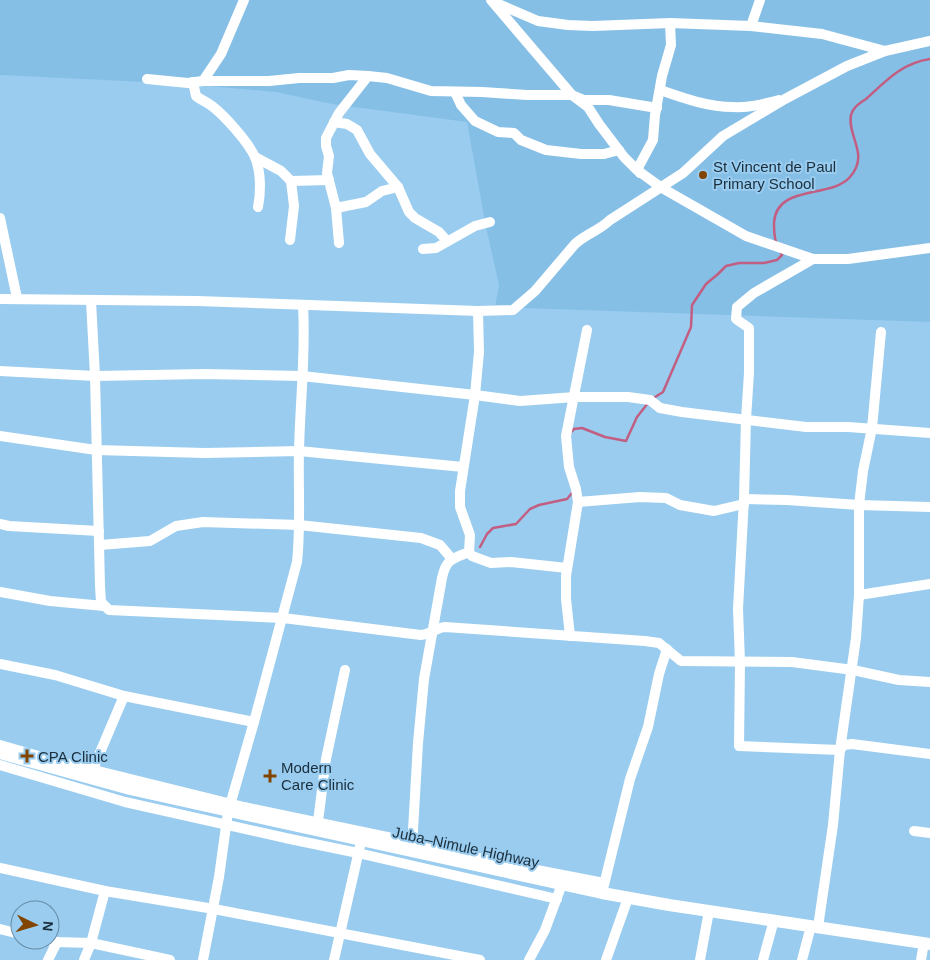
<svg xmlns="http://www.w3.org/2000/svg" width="930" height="960" viewBox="0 0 930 960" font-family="Helvetica,sans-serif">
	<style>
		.built { fill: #86bfe6 }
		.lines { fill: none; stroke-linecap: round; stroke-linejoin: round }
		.stream { stroke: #c15e81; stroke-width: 2.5 }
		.minor { stroke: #fff; stroke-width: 10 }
		.major { stroke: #fff; stroke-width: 12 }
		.poi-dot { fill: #814500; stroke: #99ccef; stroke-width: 2 }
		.labels { text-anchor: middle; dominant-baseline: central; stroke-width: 4; stroke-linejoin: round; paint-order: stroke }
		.poi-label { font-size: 15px; fill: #1a2e3c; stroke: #99ccef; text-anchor: start }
		.street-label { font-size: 15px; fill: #1a2e3c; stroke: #99ccef }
	</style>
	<rect width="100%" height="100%" fill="#99ccef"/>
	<path class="built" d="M0,0H930V322L495,307L499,285L486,227L467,122L332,104L276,92L186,84L0,75Z"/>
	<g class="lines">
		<g class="stream">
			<path d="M776,242C774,236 774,229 774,223C776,184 831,199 850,177C870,154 847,137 851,115C853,107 860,103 866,99C886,81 902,63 930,59"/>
			<path d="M652,399L663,392L691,327L692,305L706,284L718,274L726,266L739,263H764L777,260L782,255L780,251"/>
			<path d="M570,433L574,429L582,428L605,437L626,441L637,417L648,403"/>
			<path d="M480,547L487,534L493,528L516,524L530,509L539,505L567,499L572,493"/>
		</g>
		<g class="minor">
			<path d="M491,0L572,95L588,107L599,124L624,157L637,170L662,188L746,236L813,259"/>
			<path d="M496,3L538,21L568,25L593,26L670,23L751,26L822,34L885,51"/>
			<path d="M751,26L760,0"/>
			<path d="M147,79L188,83L203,81H269L299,78H333L349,75L368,76L387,78L431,91L482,92L527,95H572L584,100H609L657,108"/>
			<path d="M203,81L221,54L244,0"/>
			<path d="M193,82L196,96C201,100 207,102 212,106C226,117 248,142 255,157C261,172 261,192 258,207"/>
			<path d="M660,90C683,98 708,107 733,107C749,108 764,104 779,100"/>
			<path d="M455,92L461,105L475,121L498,132L514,133L521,140L546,150L581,154H604L619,150"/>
			<path d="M334,122L347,124L357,130L370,154L398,187L409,212L415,218L439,232L447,241"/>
			<path d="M255,157L281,171L291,181L294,206L290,240"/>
			<path d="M640,173L638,170L639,166L653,140L655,115L662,76L671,45L670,23"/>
			<path d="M291,181L329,180"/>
			<path d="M336,208L366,202L382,191L398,187"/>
			<path d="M0,218L17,298"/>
			<path d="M339,243L336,208L327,173L329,156L326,146V138L339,113L368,76"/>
			<path d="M930,248L848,259H813L754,293L737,307L736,319L749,328V373L746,419L744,499L738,609L740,662L739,746L840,750L844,745L852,744L930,754"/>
			<path d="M423,249L436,248L475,226L490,222"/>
			<path d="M0,299L197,301L478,311L513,310L535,291L575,244C586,234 600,230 610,220L683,173L723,136L785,99L847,66L885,51L930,41"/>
			<path d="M91,301L95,376L100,586L101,602L109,610L283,618L421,635C430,634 436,628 445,627L645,641L659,643L681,661L792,662L853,670L899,680L930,682"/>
			<path d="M478,311L479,352L475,395L460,491V507L470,535L469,552L472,556L491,563L511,562L567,568"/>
			<path d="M0,371L95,376L204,374L302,376L475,395L520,401L575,397H628L650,400L660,408L682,412L806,427H848L930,433"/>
			<path d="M0,436L96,450L205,453L299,451L463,467"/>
			<path d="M744,499L787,500L859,505L930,507"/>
			<path d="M578,502L640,497L666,498L680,505L714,511L744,504"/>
			<path d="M0,524L9,526L99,531"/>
			<path d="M100,545L150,541L176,526L203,522L299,525L421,538L440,545L452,559"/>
			<path d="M0,592L50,601L104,606"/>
			<path d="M859,595L930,584"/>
			<path d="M570,636L566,599V576L578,502L576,489L569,467L566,436L587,330"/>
			<path d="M0,664L55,675L124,696L254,722"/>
			<path d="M0,745L49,759L244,807L411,842L496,862L604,883"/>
			<path d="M0,765L125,802L290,839L358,853L557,899"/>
			<path d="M90,776L124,696"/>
			<path d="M317,829L326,759L345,670"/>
			<path d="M914,831L930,833"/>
			<path d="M412,848L418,743L424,679L442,578C446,559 452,559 469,552"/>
			<path d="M0,868L105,891L214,909L480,960"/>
			<path d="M603,889L630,779L648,727L659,674L667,649"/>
			<path d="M818,927L833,825L840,750L856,638L859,595V505L863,471L872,428L881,332"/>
			<path d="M0,929L20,934"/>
			<path d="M48,940L57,942L91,943L170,960"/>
			<path d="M48,960L57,942"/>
			<path d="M84,960L91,943L105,891"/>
			<path d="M203,960L219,877L228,812L254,722L297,562C301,525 298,488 299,451C300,402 306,354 303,306"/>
			<path d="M334,960L360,846"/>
			<path d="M529,960L545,930L562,884"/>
			<path d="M606,960L628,898"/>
			<path d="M700,960L709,911"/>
			<path d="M763,960L774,920"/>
			<path d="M802,960L811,926"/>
			<path d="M921,960L924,943"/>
		</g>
		<path class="major" d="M0,753L130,789L602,893L669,905L930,944"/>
	</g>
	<g class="poi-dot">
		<circle cx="703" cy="175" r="5"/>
		<path d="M24.5 748.5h5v5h5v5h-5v5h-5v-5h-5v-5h5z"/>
		<path d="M267.5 768.5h5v5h5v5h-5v5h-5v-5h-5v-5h5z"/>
	</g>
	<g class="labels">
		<g class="poi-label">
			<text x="713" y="166">St Vincent de Paul<tspan x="713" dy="17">Primary School</tspan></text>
			<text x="38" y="756">CPA Clinic</text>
			<text x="281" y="767">Modern<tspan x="281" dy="17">Care Clinic</tspan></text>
		</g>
		<g class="street-label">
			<text transform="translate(466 847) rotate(12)">Juba–Nimule Highway</text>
		</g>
	</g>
	<g transform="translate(35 925) rotate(95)"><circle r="24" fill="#99ccef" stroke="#668da7"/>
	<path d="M0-4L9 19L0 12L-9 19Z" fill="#814500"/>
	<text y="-8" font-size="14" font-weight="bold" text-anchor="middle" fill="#1a2e3c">N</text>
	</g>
</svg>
